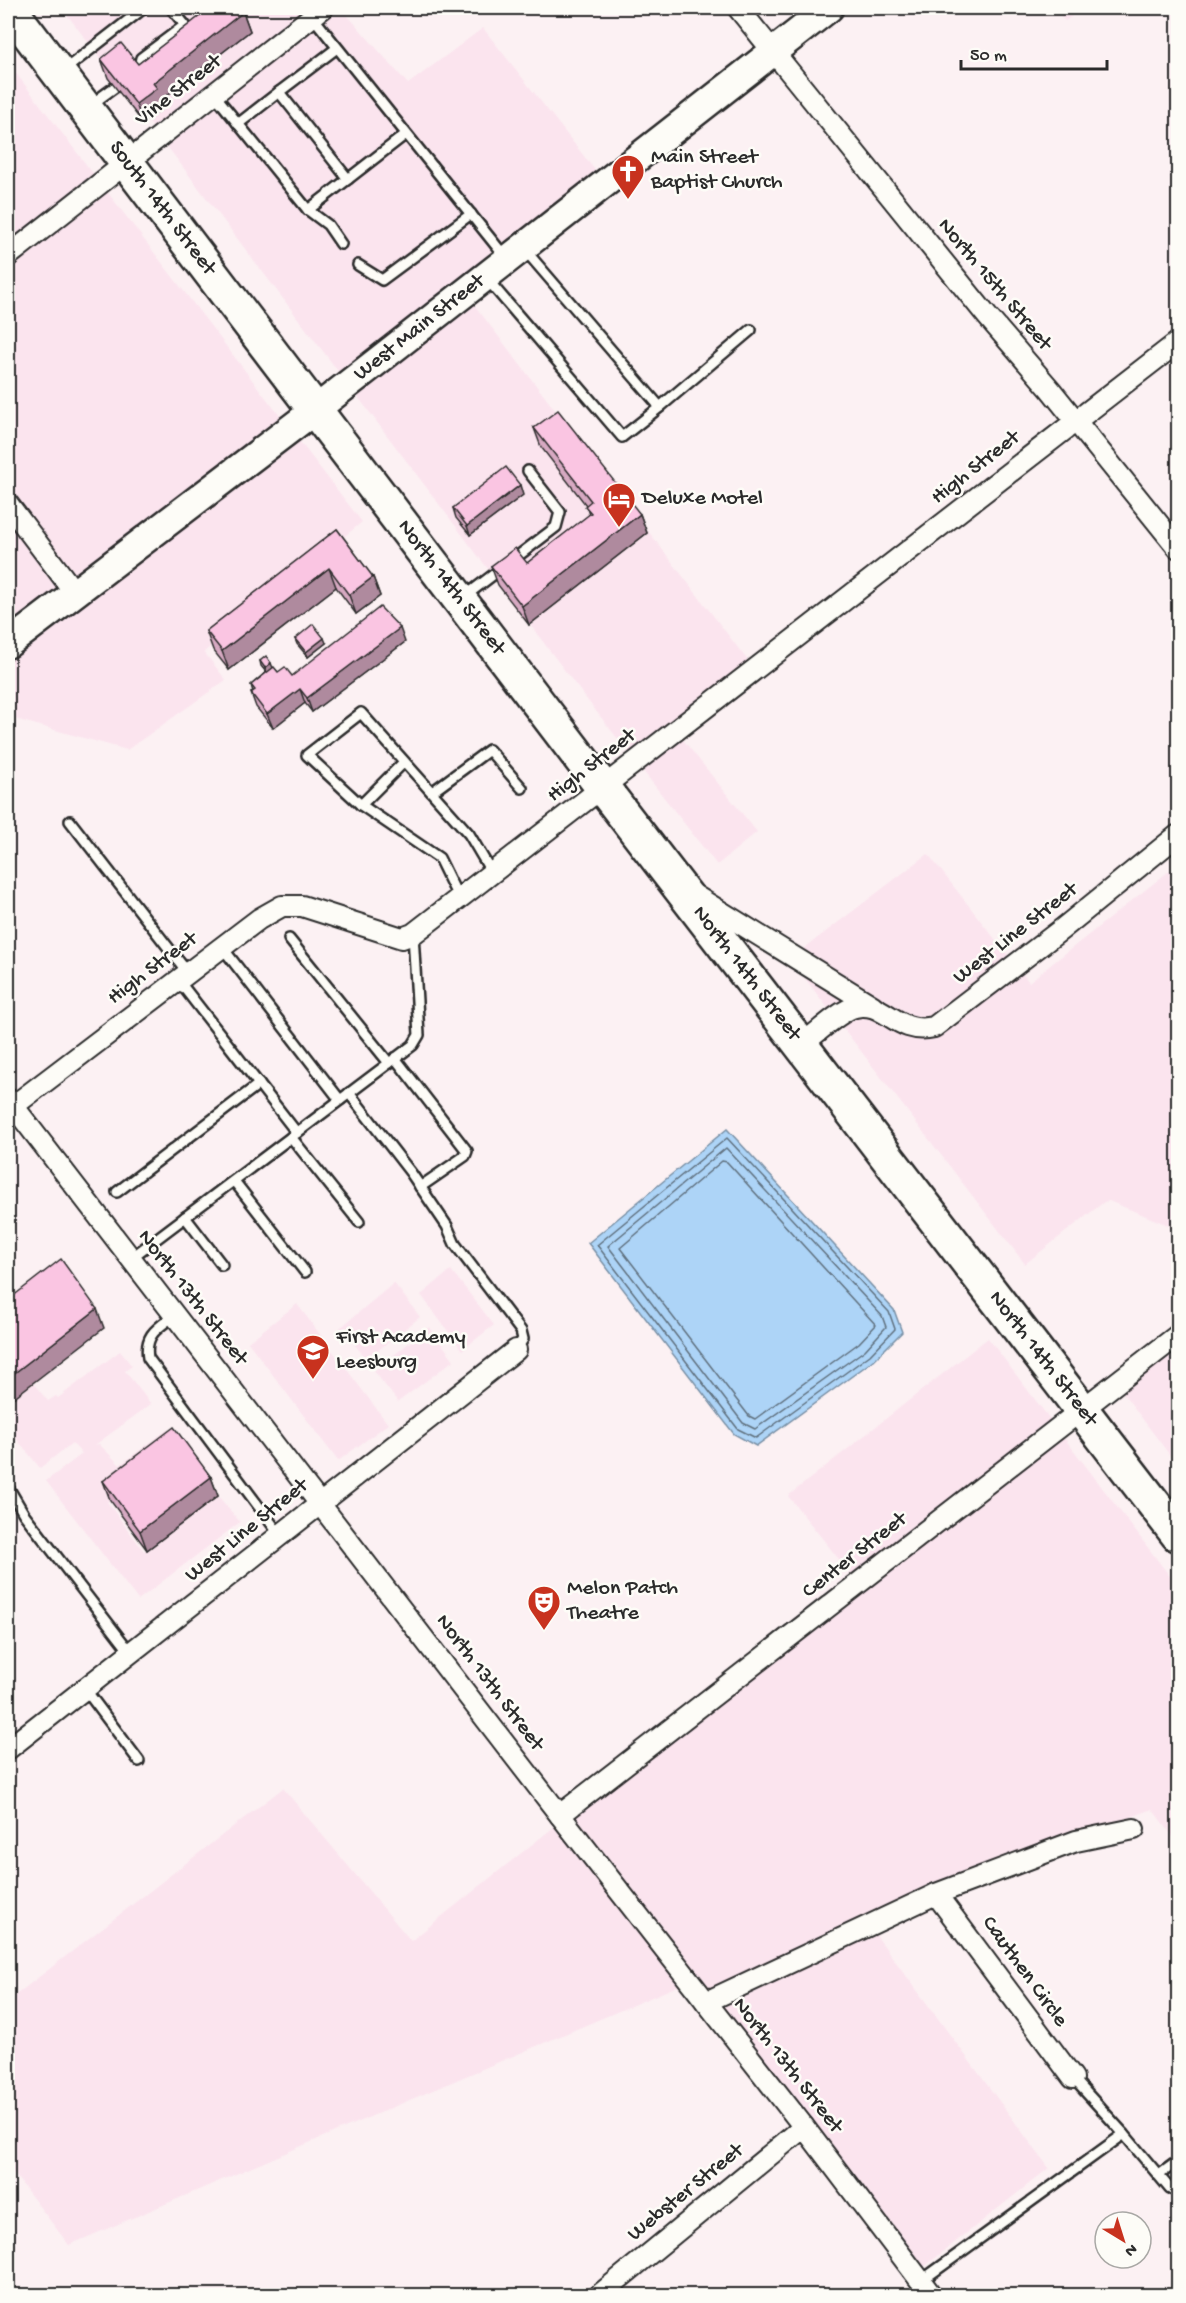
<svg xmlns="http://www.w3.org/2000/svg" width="1186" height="2303" viewBox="0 0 1186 2303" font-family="'Gochi Hand',sans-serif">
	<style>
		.built { fill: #fbe4ee }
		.water { fill: #add4f7; stroke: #7990a5; stroke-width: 1.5 }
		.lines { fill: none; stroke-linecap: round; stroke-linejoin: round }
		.shore { stroke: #5f6f7d; stroke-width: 1.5 }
		.lane-casing { stroke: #2b2b2b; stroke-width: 14 }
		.street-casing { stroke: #2b2b2b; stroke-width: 24 }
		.secondary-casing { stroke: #2b2b2b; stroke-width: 32 }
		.highway-casing { stroke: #2b2b2b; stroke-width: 38 }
		.lane { stroke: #fdfcf7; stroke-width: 9 }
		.street { stroke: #fdfcf7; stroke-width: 20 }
		.secondary { stroke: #fdfcf7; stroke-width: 27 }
		.highway { stroke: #fdfcf7; stroke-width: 33 }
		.wall { fill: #d7a9c2; stroke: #2b2b2b; stroke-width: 1.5 }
		.shaded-wall { fill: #af8a9e; stroke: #2b2b2b; stroke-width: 1.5 }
		.building { fill: #fac5e2; stroke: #2b2b2b; stroke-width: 1.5 }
		.labels { text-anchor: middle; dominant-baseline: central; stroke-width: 5; stroke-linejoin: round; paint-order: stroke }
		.street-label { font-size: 22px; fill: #2b2b2b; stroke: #fdfcf7 }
		.poi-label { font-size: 22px; fill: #2b2b2b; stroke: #fdfcf7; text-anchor: start }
	</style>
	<rect width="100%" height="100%" fill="#fcf1f3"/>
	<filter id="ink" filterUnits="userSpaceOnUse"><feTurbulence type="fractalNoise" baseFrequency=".0167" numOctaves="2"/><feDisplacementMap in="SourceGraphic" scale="12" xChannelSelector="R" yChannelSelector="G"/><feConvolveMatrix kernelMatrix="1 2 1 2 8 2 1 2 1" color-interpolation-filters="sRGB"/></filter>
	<g filter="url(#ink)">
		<g class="built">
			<path d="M62,8H341L408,84L483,28L598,174L341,375Z"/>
			<path d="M1053,8H1083L1065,21Z"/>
			<path d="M8,63L283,420L8,630Z"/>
			<path d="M472,302L755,670L676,731L757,832L717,865L581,692L355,393Z"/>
			<path d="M297,438L362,522L204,652L226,680L127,750L8,717V658Z"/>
			<path d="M928,854L1029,982L1178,864V1229L1109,1201L1104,1202L1025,1264L790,959Z"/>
			<path d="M451,1270L494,1325L462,1350L421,1295Z"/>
			<path d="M394,1283L420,1317L367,1359L340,1328Z"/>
			<path d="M297,1304L388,1424L338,1461L248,1342Z"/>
			<path d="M429,1327L454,1360L398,1402L374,1371Z"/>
			<path d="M1178,1328V1466L1111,1377Z"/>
			<path d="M988,1338L1178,1587V1843L1152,1809L864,1919L1049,2168L915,2274L687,1982L69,2245L8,2166V2001L283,1788L411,1941L859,1584L788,1496Z"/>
			<path d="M120,1351L132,1366L125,1371L151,1404L95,1445L99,1444L120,1465L168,1429L181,1446L107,1502L144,1551L218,1496L240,1522L138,1600L46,1481L82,1454L72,1443L40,1468L8,1428V1401L33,1383L48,1401L56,1396L58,1398Z"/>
		</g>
		<path class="water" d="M727,1129L894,1310L902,1332L874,1360L756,1446L734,1434L588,1243Z"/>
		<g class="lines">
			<g class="shore">
				<path d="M727,1138L889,1312L895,1329L870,1355L756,1438L738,1429L597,1245Z"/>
				<path d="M726,1148L882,1316L886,1327L865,1350L755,1429L743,1423L608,1246Z"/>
				<path d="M722,1161L727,1162L876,1325L859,1343L755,1419L749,1416L620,1248Z"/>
			</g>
			<defs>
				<g id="lane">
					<path d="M312,16L506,258"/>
					<path d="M337,48L279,92L348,179L406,134"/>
					<path d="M63,71L144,8"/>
					<path d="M135,71L139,68L141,58L185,25L171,8"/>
					<path d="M214,94L308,210L328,225L341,244"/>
					<path d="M89,106L115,87"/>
					<path d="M238,124L279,92"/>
					<path d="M308,210L348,179"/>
					<path d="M358,265L382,280L471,214"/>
					<path d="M487,279L622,437L660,407L525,250"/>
					<path d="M660,407L751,330"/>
					<path d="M464,597L556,527L560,512L528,471"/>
					<path d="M432,792L489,750L522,788"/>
					<path d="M361,805L404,762"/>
					<path d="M70,821L188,973"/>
					<path d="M459,899L439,858L361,805L307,755L361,713L469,834L492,873"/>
					<path d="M289,939L389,1063"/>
					<path d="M222,947L340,1100"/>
					<path d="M178,980L297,1133"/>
					<path d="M395,1058L467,1151L465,1156L420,1187"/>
					<path d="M349,1093L411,1173L447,1226L455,1244L521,1331L523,1339L516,1350"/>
					<path d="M291,1137L359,1222"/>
					<path d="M234,1181L305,1272"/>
					<path d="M117,1192L259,1084"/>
					<path d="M185,1217L222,1265"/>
					<path d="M131,1258L413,1045L419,1035L413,934"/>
					<path d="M175,1315C158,1328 144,1334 148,1358L280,1535"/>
					<path d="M8,1487L24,1514L131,1653"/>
					<path d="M85,1689L139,1761"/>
					<path d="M1073,2078L1124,2134"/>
					<path d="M1159,2175L1178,2161"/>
					<path d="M921,2281L1124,2134L1170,2189L1178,2191"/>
				</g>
				<g id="street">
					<path d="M738,8L987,316L1050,389L1178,548"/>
					<path d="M8,256L323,8"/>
					<path d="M8,504L75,593"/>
					<path d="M694,895L873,1006"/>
					<path d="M801,1045C815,1035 839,1011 855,1007C885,999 895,1036 934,1027L1062,929L1178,835"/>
					<path d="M8,1099L552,1805L804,2127L932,2296"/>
					<path d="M8,1110L259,919L282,906H302L402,938L413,934L1178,342"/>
					<path d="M8,1749L516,1350"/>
					<path d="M560,1815L1178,1335"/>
					<path d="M936,1894L1073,2078"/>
					<path d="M706,2002L936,1894L1076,1841L1134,1829"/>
					<path d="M598,2296L804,2127"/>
				</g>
				<g id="secondary">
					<path id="s1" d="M8,644L315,410L829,8"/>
				</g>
				<g id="highway">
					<path id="s2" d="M9,8L603,788L1178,1535"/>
				</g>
			</defs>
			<use href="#lane" class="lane-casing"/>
			<use href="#street" class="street-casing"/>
			<use href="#secondary" class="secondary-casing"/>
			<use href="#highway" class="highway-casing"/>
			<use href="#lane" class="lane"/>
			<use href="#street" class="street"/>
			<use href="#secondary" class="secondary"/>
			<use href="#highway" class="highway"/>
		</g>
		<g class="wall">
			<path d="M200,8H239L243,12L250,31L161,100L164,107L143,123L108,78L101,59L138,64L204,13Z"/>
			<path d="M534,428L640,514L647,533L529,625L498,585L491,566L527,563L589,515L586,505L541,447Z"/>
			<path d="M523,495L470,535L456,518L453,508Z"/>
			<path d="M337,529L373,577L380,596L356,614L336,587L229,670L213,650L206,631Z"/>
			<path d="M295,639L326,643L308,657L297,644Z"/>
			<path d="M405,642L312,712L305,703L273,728L256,707L251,693L253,692L251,685L266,672L261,666L260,661L273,667L278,672L292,676Z"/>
			<path d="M211,1477L218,1496L147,1550L110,1500L103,1481Z"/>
		</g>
		<g class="shaded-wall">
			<path d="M243,12L250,31L161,100L164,107L143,123L136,104L153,83Z"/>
			<path d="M520,485L523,495L470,535L467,526Z"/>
			<path d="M640,514L647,533L529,625L522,606Z"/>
			<path d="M329,568L336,587L229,670L222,651Z"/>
			<path d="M373,577L380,596L356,614L349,595Z"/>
			<path d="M400,628L405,642L312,712L307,698Z"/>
			<path d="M324,638L326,643L308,657L306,652Z"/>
			<path d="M271,663L273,668L267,673L265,668Z"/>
			<path d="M300,689L305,703L273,728L267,714Z"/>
			<path d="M97,1309L104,1328L8,1402V1378Z"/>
			<path d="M211,1477L218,1496L147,1550L140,1531Z"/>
		</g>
		<g class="building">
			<path d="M208,8H239L243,12L153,83L157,88L136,104L101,59L121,43L138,64L209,9Z"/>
			<path d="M558,410L640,514L522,606L491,566L515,548L527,563L591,513L585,506L591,501L534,428Z"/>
			<path d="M506,467L520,485L467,526L453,508Z"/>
			<path d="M337,529L373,577L349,595L329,568L222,651L206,631Z"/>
			<path d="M380,607L400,628L307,698L300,689L267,714L251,693L255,690L251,685L274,667L278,672L285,667L292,676Z"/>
			<path d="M313,624L324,638L306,652L295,639Z"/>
			<path d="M266,656L271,663L265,668L260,661Z"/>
			<path d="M61,1259L97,1309L8,1378V1300Z"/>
			<path d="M174,1427L211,1477L140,1531L103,1481Z"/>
		</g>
	</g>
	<defs>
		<symbol id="church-pin" viewBox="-11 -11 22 30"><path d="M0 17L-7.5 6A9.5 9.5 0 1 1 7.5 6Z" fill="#c8321e" stroke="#fdfcf7"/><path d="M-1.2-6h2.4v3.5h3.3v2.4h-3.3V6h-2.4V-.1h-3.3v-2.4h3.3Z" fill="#fff"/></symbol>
		<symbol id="hotel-pin" viewBox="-11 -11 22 30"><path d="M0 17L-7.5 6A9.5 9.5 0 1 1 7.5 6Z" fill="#c8321e" stroke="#fdfcf7"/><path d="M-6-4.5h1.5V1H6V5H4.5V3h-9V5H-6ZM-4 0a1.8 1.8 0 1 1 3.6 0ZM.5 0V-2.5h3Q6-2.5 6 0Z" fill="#fff"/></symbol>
		<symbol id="school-pin" viewBox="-11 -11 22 30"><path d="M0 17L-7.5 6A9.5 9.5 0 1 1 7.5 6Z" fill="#c8321e" stroke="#fdfcf7"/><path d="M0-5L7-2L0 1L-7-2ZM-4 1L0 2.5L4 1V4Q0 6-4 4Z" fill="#fff"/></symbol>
		<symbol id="theatre-pin" viewBox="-11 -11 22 30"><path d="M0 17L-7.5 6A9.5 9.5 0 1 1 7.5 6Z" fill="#c8321e" stroke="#fdfcf7"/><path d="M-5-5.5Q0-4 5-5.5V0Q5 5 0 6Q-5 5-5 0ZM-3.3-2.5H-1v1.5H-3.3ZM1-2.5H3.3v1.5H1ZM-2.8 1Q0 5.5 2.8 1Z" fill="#fff"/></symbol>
	</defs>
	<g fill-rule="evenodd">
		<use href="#church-pin" x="609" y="152" width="38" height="52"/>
		<use href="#hotel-pin" x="600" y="480" width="38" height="52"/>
		<use href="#school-pin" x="294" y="1332" width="38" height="52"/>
		<use href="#theatre-pin" x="525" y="1583" width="38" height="52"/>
	</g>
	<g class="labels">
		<g class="street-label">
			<text transform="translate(179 91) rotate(-38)">Vine Street</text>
			<text stroke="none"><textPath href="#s2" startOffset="252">South 14th Street</textPath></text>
			<text transform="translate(994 285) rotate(50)">North 15th Street</text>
			<text stroke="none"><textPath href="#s1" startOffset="519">West Main Street</textPath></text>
			<text transform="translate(976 468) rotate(-38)">High Street</text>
			<text stroke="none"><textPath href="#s2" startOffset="729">North 14th Street</textPath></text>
			<text transform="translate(592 766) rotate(-38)">High Street</text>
			<text transform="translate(1016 934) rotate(-38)">West Line Street</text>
			<text transform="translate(153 969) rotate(-37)">High Street</text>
			<text stroke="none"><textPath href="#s2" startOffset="1215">North 14th Street</textPath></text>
			<text transform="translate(192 1298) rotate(52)">North 13th Street</text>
			<text stroke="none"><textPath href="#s2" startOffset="1701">North 14th Street</textPath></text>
			<text transform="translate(247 1531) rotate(-39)">West Line Street</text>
			<text transform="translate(855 1556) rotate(-38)">Center Street</text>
			<text transform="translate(489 1683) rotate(53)">North 13th Street</text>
			<text transform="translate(1024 1972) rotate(54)">Cauthen Circle</text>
			<text transform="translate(787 2066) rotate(52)">North 13th Street</text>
			<text transform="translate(686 2193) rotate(-39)">Webster Street</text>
		</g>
		<g class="poi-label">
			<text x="651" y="158">Main Street<tspan x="651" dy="25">Baptist Church</tspan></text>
			<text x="642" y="499">Deluxe Motel</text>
			<text x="336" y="1338">First Academy<tspan x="336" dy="25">Leesburg</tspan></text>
			<text x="567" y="1589">Melon Patch<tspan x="567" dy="25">Theatre</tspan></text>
		</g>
	</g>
	<rect width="1186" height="2303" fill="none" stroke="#fdfcf7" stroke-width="30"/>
	<rect x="15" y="15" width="1156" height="2273" fill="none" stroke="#2b2b2b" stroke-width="2" filter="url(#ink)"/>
	<g transform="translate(1123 2240) rotate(142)"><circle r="28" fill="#fdfcf7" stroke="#a9a8a5" stroke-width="1.5"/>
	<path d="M0-4.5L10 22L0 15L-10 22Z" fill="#c8321e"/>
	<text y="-9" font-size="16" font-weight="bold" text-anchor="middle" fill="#2b2b2b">N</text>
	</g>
	<path d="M961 60v9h146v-9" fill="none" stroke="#2b2b2b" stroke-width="3"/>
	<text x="970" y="60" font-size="18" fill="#2b2b2b" stroke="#fdfcf7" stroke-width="4.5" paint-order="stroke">50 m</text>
</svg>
